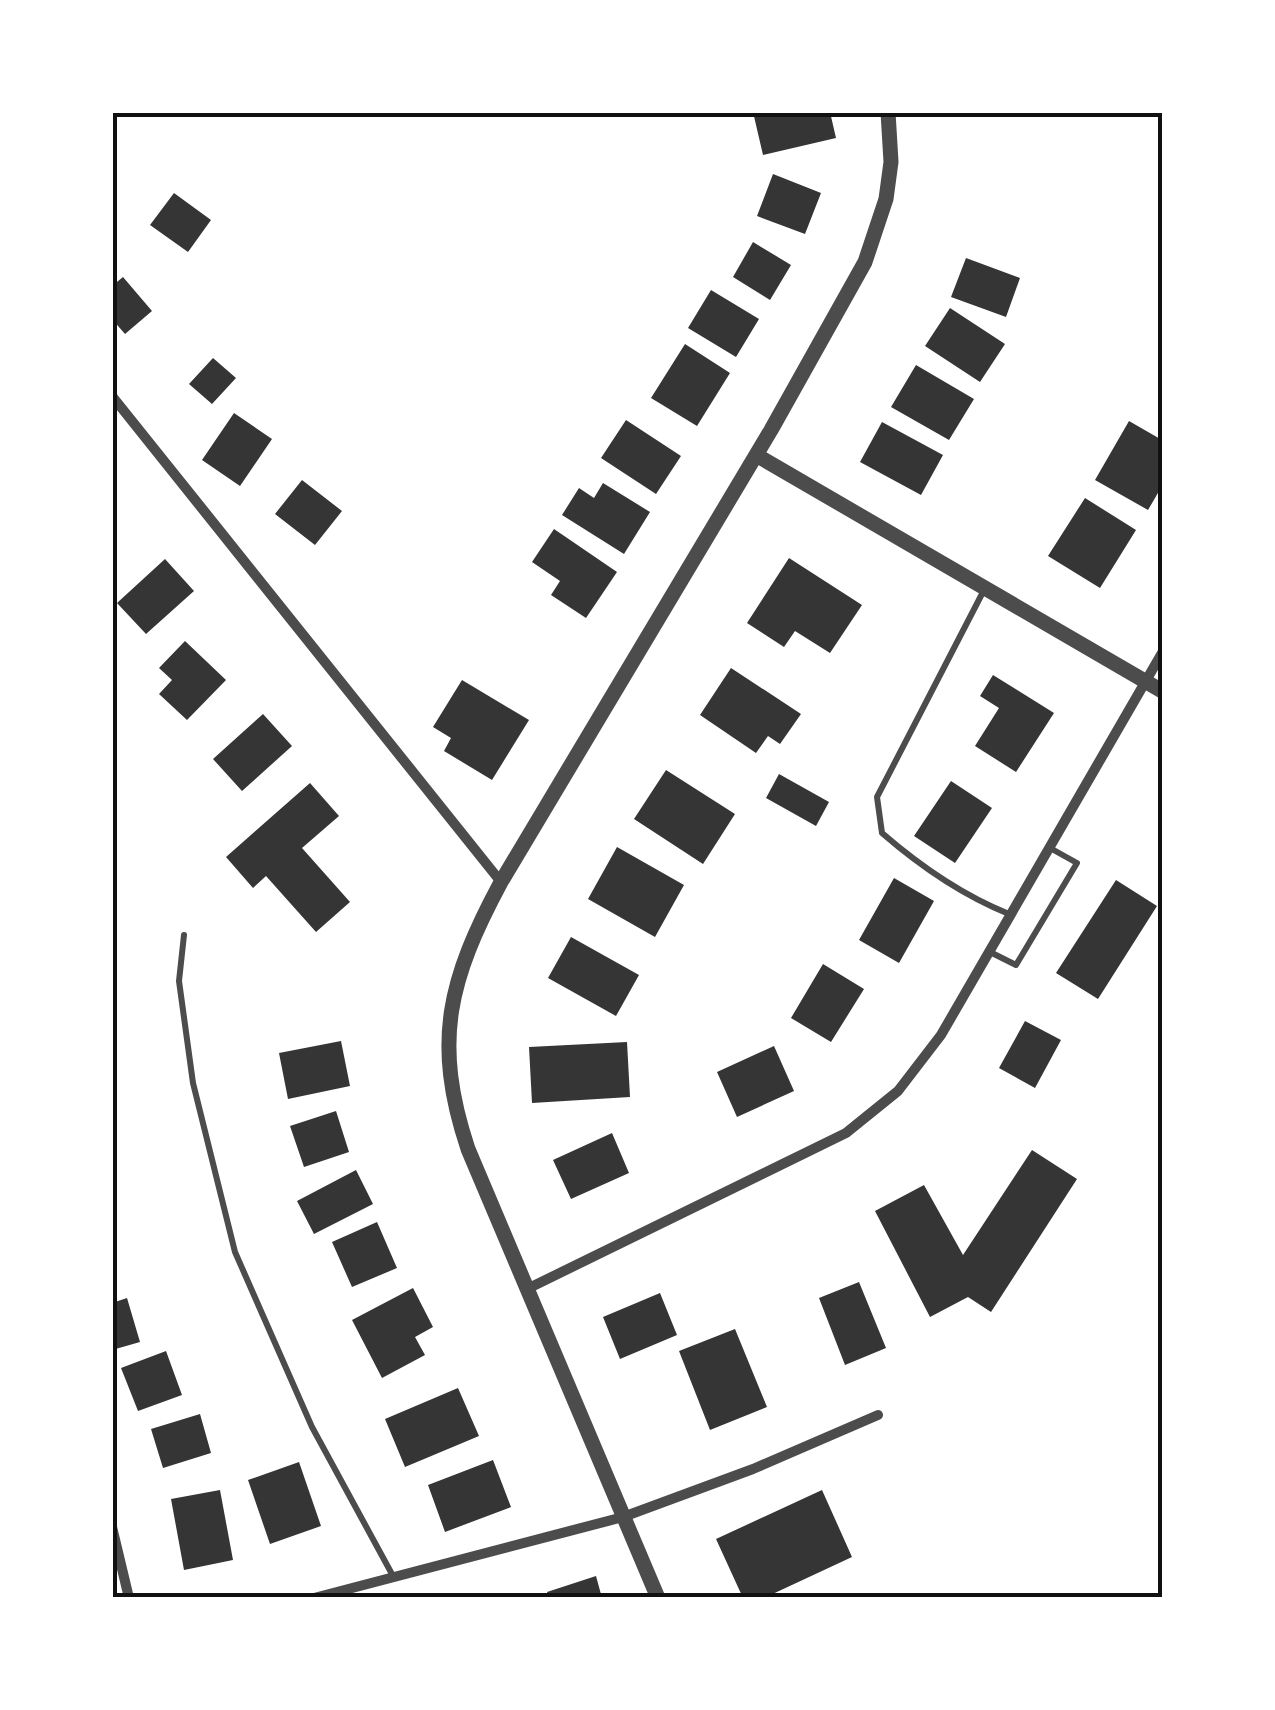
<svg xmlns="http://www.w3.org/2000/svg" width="1275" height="1710" font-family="'PT Sans Narrow',sans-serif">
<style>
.building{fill:#353535}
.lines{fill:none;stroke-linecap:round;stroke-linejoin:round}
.service{stroke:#4c4c4c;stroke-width:6}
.minor{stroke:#4c4c4c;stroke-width:10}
.tertiary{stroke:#4c4c4c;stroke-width:15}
.neatline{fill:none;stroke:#111;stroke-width:4}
</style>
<rect width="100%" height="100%" fill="#fff"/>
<path class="building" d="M753,112h77l6,26 -73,17z
M773,174l48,19 -16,41 -48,-18z
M174,193l37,27 -23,32 -38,-27z
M753,242l38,23 -21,35 -37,-23z
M966,258l54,20 -14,39 -55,-20z
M123,277l29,34 -27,23 -13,-15v-33z
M711,290l48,29 -23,38 -48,-29z
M950,308l55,36 -25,38 -55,-36z
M685,344l45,29 -33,53 -46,-28z
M213,358l23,20 -24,26 -23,-20z
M916,365l58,34 -25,41 -58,-33z
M234,413l38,26 -32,47 -38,-26z
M626,420l55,36 -25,38 -55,-36z
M1129,421l33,19v46l-14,24 -53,-30z
M882,422l61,33 -22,40 -61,-33z
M302,480l40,31 -27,34 -40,-31z
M603,483l47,29 -26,42 -62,-39 17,-27 15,10z
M1085,498l51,32 -36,58 -52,-32z
M554,529l63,43 -31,46 -35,-23 9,-14 -28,-19z
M789,558l73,47 -32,48 -35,-22 -11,16 -37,-24z
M165,559l29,32 -48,43 -29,-31z
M185,641l41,39 -39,40 -28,-26 13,-14 -13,-12z
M731,668l70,46 -21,30 -12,-8 -12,17 -56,-38z
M993,675l61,38 -38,59 -41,-26 24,-38 -19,-12z
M462,680l67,40 -37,60 -48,-29 7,-13 -18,-11z
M263,714l29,32 -50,45 -29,-32z
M666,770l69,44 -32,50 -69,-45z
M779,774l50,28 -13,24 -50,-28z
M951,781l41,27 -37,55 -41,-27z
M310,783l29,33 -37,32 48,54 -34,30 -50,-56 -13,12 -27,-31z
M617,847l67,38 -29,52 -67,-38z
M894,878l40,23 -35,62 -40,-23z
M1116,880l41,26 -59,93 -42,-26z
M571,937l68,38 -23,41 -68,-38z
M823,964l41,25 -33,53 -40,-24z
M1025,1021l36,19 -26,48 -36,-20z
M341,1041l9,45 -62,13 -9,-46z
M627,1042l3,55 -98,6 -3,-56z
M774,1046l20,45 -57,26 -20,-45z
M336,1111l13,41 -45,15 -14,-41z
M612,1133l17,40 -58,26 -18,-39z
M1032,1150l45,29 -86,133 -23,-15 -38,20 -55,-106 49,-26 39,70z
M356,1170l17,34 -59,30 -17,-33z
M377,1222l20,46 -45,19 -20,-45z
M859,1282l27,66 -41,17 -26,-67z
M413,1288l20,39 -18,10 10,18 -43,23 -30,-58z
M660,1293l17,42 -57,24 -17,-42z
M127,1298l13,44 -28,8v-47z
M735,1329l32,78 -57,23 -31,-79z
M166,1351l16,44 -44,16 -17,-43z
M458,1388l21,48 -74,31 -20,-48z
M200,1414l11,39 -48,15 -12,-39z
M493,1460l18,47 -66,25 -17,-47z
M299,1462l22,64 -51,18 -22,-64z
M220,1490l13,70 -49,10 -13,-71z
M822,1490l30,67 -88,41h-21l-27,-59z
M596,1576l6,22h-53l-2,-6z"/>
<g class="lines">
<path class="service" d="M984,590l-107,207 5,36c38,33 80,62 127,81
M184,935l-5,46 14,102 42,169 77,175 81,149
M988,951l28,14 61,-102 -27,-15"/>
<path class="minor" d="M112,396l389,486
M527,1289l319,-156 52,-42 43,-56 221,-382
M112,1527l17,71
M314,1598l309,-81 130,-48 125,-54"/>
<path class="tertiary" d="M756,455l406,236
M658,1598l-190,-449c-36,-108 -19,-170 33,-267l270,-452 94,-168 21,-63 5,-37 -3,-50"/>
</g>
<rect width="1275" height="1710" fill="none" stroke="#ffffff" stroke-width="230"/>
<rect x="115" y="115" width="1045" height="1480" class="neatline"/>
</svg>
